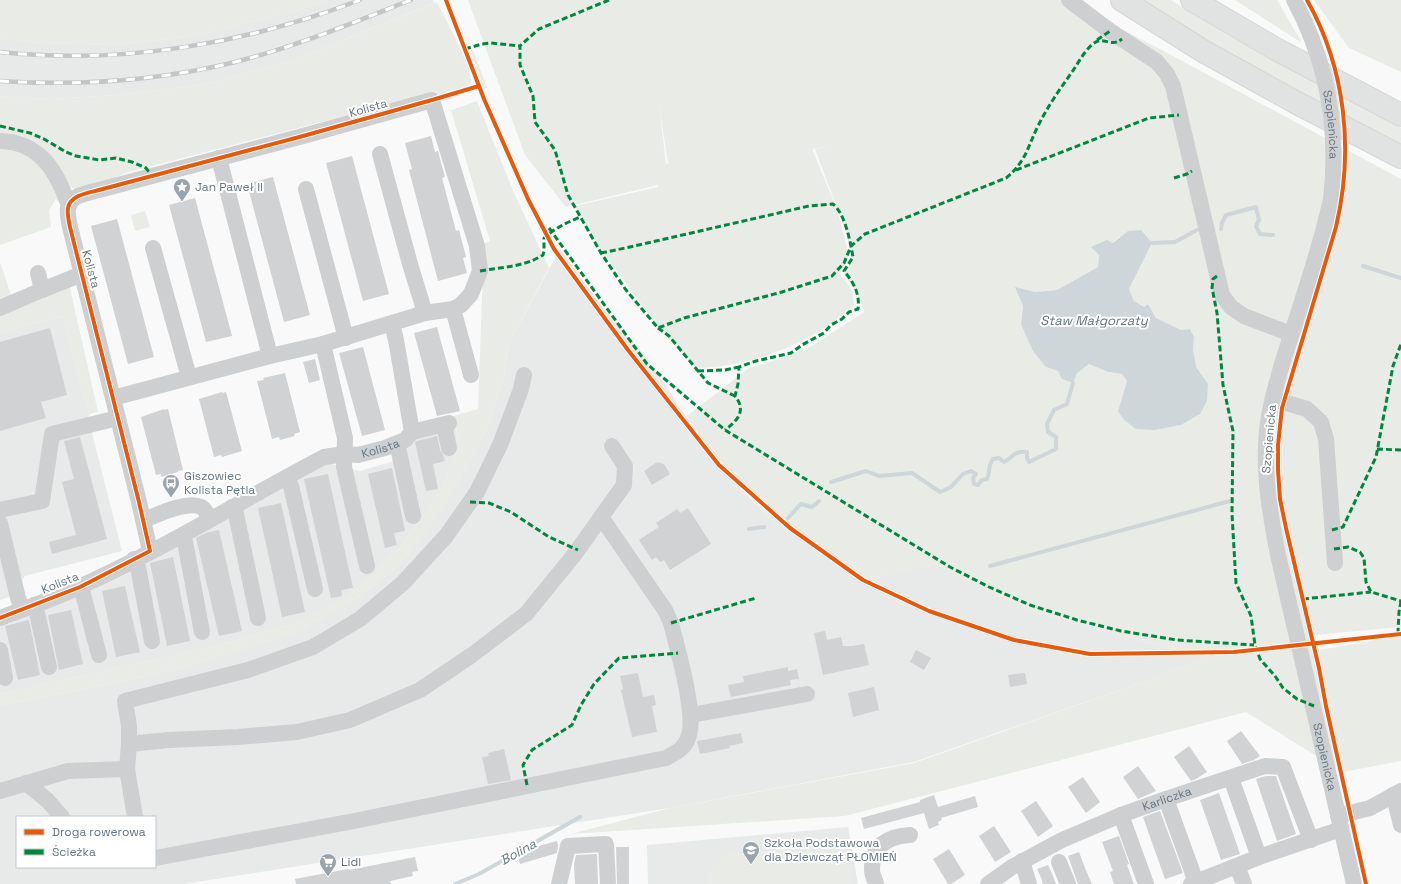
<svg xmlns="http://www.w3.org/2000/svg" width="1401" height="884" font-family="'Space Grotesk',sans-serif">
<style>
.built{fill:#e8e9e9;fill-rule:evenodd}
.green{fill:#e8ebe6;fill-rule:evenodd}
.water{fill:#ced6d9}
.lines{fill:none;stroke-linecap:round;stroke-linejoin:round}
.stream{stroke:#ced6d9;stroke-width:4}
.building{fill:#d0d2d3}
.highway-casing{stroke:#d5d6d6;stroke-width:24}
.minor{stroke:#cecfd0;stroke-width:16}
.highway{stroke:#e1e2e2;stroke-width:22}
.rail-casing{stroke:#c3c5c6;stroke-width:4.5}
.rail{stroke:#fff;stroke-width:3;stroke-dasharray:9;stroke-linecap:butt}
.minor-bridge{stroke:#cecfd0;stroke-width:16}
.quiet{stroke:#00873e;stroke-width:3;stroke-dasharray:6 3;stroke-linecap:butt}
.cycleway-casing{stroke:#fff;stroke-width:6}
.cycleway{stroke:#e8590c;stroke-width:4}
.labels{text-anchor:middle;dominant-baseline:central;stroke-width:4;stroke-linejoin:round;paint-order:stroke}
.street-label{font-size:12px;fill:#657683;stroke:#fff}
.poi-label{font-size:12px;fill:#657683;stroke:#fff;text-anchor:start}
.water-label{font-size:13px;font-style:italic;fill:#60757c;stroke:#fff}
</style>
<rect width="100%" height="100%" fill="#f9f9f9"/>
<path class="built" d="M328,0h105l1,3 -140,57 -88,24 -89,11 -67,4 -50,-3v-57l42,4 73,2 79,-9 99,-24z
M560,249l40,55 48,55 74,112 50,49 91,61 72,-17 104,50 167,44 -55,21 -237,83 -244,46 -486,76h-184v-179l72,-13 111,-24 109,-35 58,-30 48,-37 45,-59 44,-78 17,-52 4,-32zM17,817h138v50h-138z
M62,316l27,98 3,19 30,118 -97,25 -16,21 -9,3v-267z
M455,424l4,21 -17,44 -43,60 -43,41 -17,12 -44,21 -79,23 -216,48v-70l323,-162 37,9 31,-9 22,-26z
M848,827l10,57h-210l-1,-39z"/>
<path class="green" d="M0,0h328l-35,12 -99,24 -79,9 -73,-2 -42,-4z
M468,0h597l95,49 241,130v448l-86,8 4,15 82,-14v125l-59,11 -96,-60 -401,104 -274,18 99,-26 244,-45 237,-84 55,-21 -167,-44 -104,-50 -71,17 -92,-61 -50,-50 -35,-54 62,-48 21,-6 40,-15 54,-35 -7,-19 -13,-19 8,-17 -6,-25 -31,-83 15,-3 -18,3 25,60 12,46 -9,19 12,16 2,15c-11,9 -22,19 -35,26 -36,22 -80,36 -123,37l-38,-41 -56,-76 -27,-45 83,-19v-2l-92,22 -41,-52zM659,105l9,58 -1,1h-1zM1119,237l33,6 -23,46 5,12 10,6 4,-3 8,14 25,12 9,-1 4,8 -4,27 10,50 -19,11 -26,5 -37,-19 9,-30 -5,-7 -14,-2 -19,-8 -12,8 -4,10 -15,-11 -12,-4 -25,-43 2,-18 -7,-18 19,4 22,-2 41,-23 1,-12 -7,-8 21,-4zM1326,537l13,31 -9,1z
M1137,0h34l40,25 54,31 136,72v22l-109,-56z
M1235,0h42l25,43z
M1314,0h87v72l-52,-24z
M437,2c7,15 37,68 34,81l-8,5 -26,7 -1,-3 -311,81 -32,15 -17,2 -5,-3 -10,-18 -7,-9 -54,-26v-38l50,3 67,-4 89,-11 88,-24z
M473,50l14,38 -3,1 -13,-37z
M477,101l37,92 35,75 -41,77 -4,32 -17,52 -44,78 -45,59 -48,37 -58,30 -109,35 -111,24 -72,13v-11l216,-48 79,-23 43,-21 18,-12 43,-41 43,-60 17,-44 -5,-29 24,-7 5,-139 -2,-25 9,-4 -39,-131 -10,4z
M0,149l15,2 10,4 11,7 15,19 8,22 -3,-4 -7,11 2,17 -51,18z
M145,211l5,16 -15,4 -4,-16z
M0,262l11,33 -11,4z
M69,284l29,128 -9,2 -27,-98 -62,17v-19z
M823,845c4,1 9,3 12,5 9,8 17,22 15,34h-144l7,-18 11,-12z"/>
<path class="water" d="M1141,230l11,13 -23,46 5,12 10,6 4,-3 8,14 25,12 9,-1 4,8 -1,13 3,17 12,17 -1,17 -7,13 -19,11 -26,5 -19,-1 -12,-9 -6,-9 9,-30 -5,-7 -14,-2 -19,-8 -12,9 -4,10 -11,-4 -4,-8 -12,-4 -13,-16 -12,-27 2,-18 -8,-19 20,5 22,-2 41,-23 1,-12 -8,-8 16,-7 6,3 15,-12z"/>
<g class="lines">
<path class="stream" d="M1221,229l1,-6 4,-8 30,-8 3,13 -3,6 4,8 13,1
M1152,243l23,-1 22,-12
M1363,266l38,12
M831,482l35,-11 13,5 33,-3 28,19 11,-5 12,-13 8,-3 5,3 -3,4 1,6 4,1 4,-5 5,-1c3,-7 1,-14 6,-20l6,-1 5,4c10,-5 10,-12 23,-10v6l2,4 27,-13v-12l-8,-5 -1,-8 7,-14 13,-6 6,-21
M788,518l13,-14 11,3 7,-6
M749,529l15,-2
M990,566l240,-65
M455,884l24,-10 101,-57"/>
</g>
<path class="building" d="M431,136l4,16 3,-1 1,4 6,22 -3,1 14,53 3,-1 7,27 -3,1 4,15 -29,8 -29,-111 3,-1 -7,-26z
M352,156l37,138 -26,7 -37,-138z
M273,177l37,138 -26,7 -37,-138z
M195,198l37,138 -26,6 -37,-137z
M117,219l37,138 -26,7 -37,-138z
M437,327l23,84 -23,5 -23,-83z
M50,328l17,67 -26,7 5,16 -46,13v-89z
M363,347l22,83 -23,6 -23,-83z
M315,359l5,21 -11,3 -6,-21z
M285,373l15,59 -6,2 1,2 -15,4 -1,-3 -7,2 -15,-58 7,-1 -1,-2z
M222,392v1l4,-1 16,59 -20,6 -1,-2 -7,2 -15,-58z
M164,409v1l4,-1 15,61 -5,1v1l-17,5v-3l-5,1 -15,-58z
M437,436l3,14 3,5 2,6 -12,3 5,25 -12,2 -11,-49 2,-1z
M80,437l27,102 -55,15 -3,-12 27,-7 -14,-53 12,-3 -10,-38z
M657,462l7,2 6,10 -18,11 -8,-14z
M392,468l13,63 -11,2 3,12 -12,3 -17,-74z
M328,474l25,114 -12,2 1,6 -11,2 -27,-119z
M281,503l24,109 -23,5 -24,-109z
M688,508l23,36 -41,26 -6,-10 -4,2 -4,-5 -4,3 -13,-20 20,-13 -3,-4 21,-14 3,4z
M219,530l23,101 -23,5 -23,-98 10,-5z
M173,557l17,84 -23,5 -17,-83z
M125,586l15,66 -24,5 -14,-66z
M71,610l12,54 -24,6 -11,-55z
M29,620l11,55 -22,5 -13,-54z
M825,631l2,9 14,-3 2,9h9l12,-2 5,21 -46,10 -9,-42z
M916,650l15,8 -7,12 -14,-8z
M788,667v4l9,-2 2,10 -9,1 1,5 -60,12 -3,-12 16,-3 -1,-6z
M638,673l5,24 11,-2 2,10 -4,1 5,26 -25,5 -11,-47 2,-1 -3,-13z
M1025,673l2,11 -17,3 -2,-12z
M874,687l5,23 -26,7 -5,-24z
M1241,731l19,25 -6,4 -12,4 -15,-23z
M741,733l2,10 -14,3 1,2 -30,6 -3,-13z
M1189,746l18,26 -11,7 -5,2 -17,-24z
M504,749l7,31 -23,4 -6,-27 7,-1 -1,-3z
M1138,766l18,25 -18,8 -15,-22z
M1266,776h10l20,58 -19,7 -21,-62z
M1083,777l17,25 -14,11 -18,-26z
M1219,793l21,61 -19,6 -21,-60z
M934,795l4,12 37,-11 3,11 -37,11 1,2 -4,2 1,3 -10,4 -5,-16 -60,16 -3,-11 59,-16v-2z
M1036,801l17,25 -15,11 -17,-26z
M1160,811l23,62 -18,6 -22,-62z
M994,826l17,26 -16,10 -16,-26z
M1119,836l10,28 -2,1 7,19h-20l-4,-12 3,-1 -11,-29z
M557,841l1,4 -1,8 -37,11 -3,-12z
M616,847h13v37h-12z
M949,849l16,26 -14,9h-3l-15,-25z
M1079,852l6,16 7,16h-14l-10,-28z
M597,854l1,30h-23l-1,-20 2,-9z
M415,857l3,14 -6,1 1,4 -23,5 1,3h-95l-1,-5 53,-10 1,1z
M1048,865l5,11 3,8h-13l-1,-4 -5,-11z"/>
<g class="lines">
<defs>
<path id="highway" d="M1122,0l81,51 92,51 106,55
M1192,0l82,48 127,67"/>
</defs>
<use href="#highway" class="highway-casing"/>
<g class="minor">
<path d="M1069,0l41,31 47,31 10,12 6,12 49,209 9,12 13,9 47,18"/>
<path d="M0,141c38,1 56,28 67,60l3,3"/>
<path d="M380,154l30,110 15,49"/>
<path d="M219,158l51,198"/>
<path d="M306,189l40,149"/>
<path id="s1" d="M1331,199c-10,47 -26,92 -40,137 -9,27 -17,53 -22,80 -8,48 0,92 9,139l76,329"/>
<path d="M153,248l36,129"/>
<path d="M38,273l4,17"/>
<path d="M0,308l42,-18 40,-16"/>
<path d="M453,309l18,66"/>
<path d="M323,344l22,94 -1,29 23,99"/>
<path d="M113,398l157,-42 53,-12 102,-31 28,-4 8,-4 10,-11 9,-23 -3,-25 -45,-146 -129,36 -204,54c-11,3 -29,5 -31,18 -1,6 1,14 2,19l69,275 11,49"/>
<path d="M1273,399l34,10 14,13 5,17 9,124"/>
<path d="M444,425l5,23"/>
<path d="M412,432l37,-9"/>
<path d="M396,445l3,7 14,64"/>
<path d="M287,477l4,9 24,103"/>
<path d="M232,507l4,7 22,104"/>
<path d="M0,510l42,-9 10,-67 66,-16"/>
<path d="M144,520c13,-5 43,-20 57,-13 4,2 7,8 9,12"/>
<path d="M0,523l18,75 4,11"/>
<path d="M182,536l3,6 17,90"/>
<path d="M134,559l4,8 14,74"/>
<path d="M80,587l3,7 16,61"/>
<path d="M34,605l3,8 12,54"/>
<path id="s2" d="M0,618c26,-10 54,-19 79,-31 85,-38 163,-87 245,-130l21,-3 13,1 27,-7 20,-8 7,-8 -16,-92 -4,-16"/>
<path d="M0,650l5,28"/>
<path d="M691,715l116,-21"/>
<path d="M129,744v-18l-4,-25 123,-31 65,-23 47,-28 43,-36 43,-47 31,-44 23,-47 21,-56 3,-14"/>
<path d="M1231,778l28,79"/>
<path d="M26,783l21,17 15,17"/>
<path d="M0,791l68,-20 59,-2"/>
<path d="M1393,795l4,14 4,16"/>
<path d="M1166,799l30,83"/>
<path d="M1121,815l25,69"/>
<path d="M1338,816l32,-8 31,-17"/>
<path d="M135,817l-8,-48 2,-25 39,-4 70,-3 59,-5 53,-12 70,-30 52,-35 54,-41 48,-59 50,-70 1,-19 -13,-20"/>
<path d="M155,858l194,-36 317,-64c11,-6 20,-10 23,-23 7,-23 -12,-87 -18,-112l-6,-13 -64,-93"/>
<path d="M1022,861l7,23"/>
<path d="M1059,862l9,22"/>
<path d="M1237,866l7,18"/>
<path d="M559,884l9,-38 38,-2 2,40"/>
<path d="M876,884c-1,-5 -5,-11 -4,-15 0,-24 17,-33 38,-34"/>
<path id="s3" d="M988,884l24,-17 50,-27 59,-25 45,-16 99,-33 18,1 28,73"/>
<path d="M1191,884l68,-27 82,-28"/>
</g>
<use href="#highway" class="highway"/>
<defs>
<path id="rail" d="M0,52c122,13 246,-8 360,-52
M0,81c78,5 156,0 231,-18 62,-15 121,-40 180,-63"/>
</defs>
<use href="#rail" class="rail-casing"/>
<use href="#rail" class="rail"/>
<path class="minor-bridge" id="s4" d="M1294,0c34,63 45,129 37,199"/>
<path class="quiet" d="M609,0l-70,29 -19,17v19l13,31 2,26 20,28 13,45 33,58 25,37 32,38 26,-10 98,-26 50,-16 12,-13 7,-17 14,-12 141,-56c21,-17 22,-33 33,-54 9,-18 21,-35 33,-52 5,-7 9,-15 15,-22 16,-20 21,0 35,-11
M1097,40l13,-9
M465,49l17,-5 9,-1 29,3
M0,126l30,7 14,6 22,13 10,4 23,4 17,-2 16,4 14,6 6,8
M1016,170l133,-52 30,-3
M1174,178l13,-4 5,-3
M549,228l98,136 78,66 225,137 39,20 41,18 47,15 44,11 56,9 77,5
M601,253l29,-6 179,-41 24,-2c12,10 17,36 20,53l-9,14c10,12 16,23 14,38l-9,3 -7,7 -11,6 -7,8 -22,12 -11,8 -35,8 -17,6 -1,17 -3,12c12,15 2,25 -10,34
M480,271c22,-4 44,-4 63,-16l1,-4v-13c11,-10 22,-15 36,-21
M1217,276l-4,3 -1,9 5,25 6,72 10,46 -1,83 4,69 15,33 4,29 5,14 15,17 8,12 14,11 17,7
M658,328l11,8 39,47 27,13
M698,371l27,-1 14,-3
M1377,449l24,1
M470,502l19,1 22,9 38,25 29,13
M1332,530l11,-3 33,-70 17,-91 8,-22
M1334,549l14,-2 12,5 4,6 2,24 5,10 30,9
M1303,599l68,-7
M1401,601l-2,11 -1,20 3,2
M671,623l85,-25
M527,785l-4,-20 9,-15 40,-25 9,-20 13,-21 25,-26 59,-5"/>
<defs>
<path id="cycleway" d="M446,0l38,99 44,100 26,50 74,101 91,115 71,63 73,52 66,31 85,29 76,14 144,-2 167,-18
M1307,0c39,69 47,151 29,227l-54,181 -4,37v25l2,29 6,29 33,140 7,38 40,178
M0,618l80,-31 70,-36 -11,-49 -69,-275c-1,-5 -3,-13 -2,-19 2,-13 20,-15 31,-18l204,-54 129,-36 47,-14"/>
</defs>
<use href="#cycleway" class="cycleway-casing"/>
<use href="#cycleway" class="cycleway"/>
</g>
<defs>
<symbol id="sight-pin" viewBox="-11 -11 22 30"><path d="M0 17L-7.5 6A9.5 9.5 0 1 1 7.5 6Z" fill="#99a4ac" stroke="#fff"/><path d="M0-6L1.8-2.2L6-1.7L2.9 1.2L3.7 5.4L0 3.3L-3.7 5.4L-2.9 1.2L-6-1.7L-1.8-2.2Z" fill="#fff"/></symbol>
<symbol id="bus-pin" viewBox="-11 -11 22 30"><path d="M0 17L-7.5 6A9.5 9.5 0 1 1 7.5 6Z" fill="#99a4ac" stroke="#fff"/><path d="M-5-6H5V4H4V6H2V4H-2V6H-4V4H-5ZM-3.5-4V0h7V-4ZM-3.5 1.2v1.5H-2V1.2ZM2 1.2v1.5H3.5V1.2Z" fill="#fff"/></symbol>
<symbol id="school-pin" viewBox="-11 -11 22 30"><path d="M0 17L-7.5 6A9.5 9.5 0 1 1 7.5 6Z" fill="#99a4ac" stroke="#fff"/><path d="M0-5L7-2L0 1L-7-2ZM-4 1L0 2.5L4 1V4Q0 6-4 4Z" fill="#fff"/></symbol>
<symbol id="supermarket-pin" viewBox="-11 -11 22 30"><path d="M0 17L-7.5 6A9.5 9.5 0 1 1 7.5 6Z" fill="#99a4ac" stroke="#fff"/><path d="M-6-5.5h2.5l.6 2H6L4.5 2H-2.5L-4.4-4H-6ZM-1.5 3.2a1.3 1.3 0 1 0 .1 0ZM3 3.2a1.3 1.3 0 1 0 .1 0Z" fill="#fff"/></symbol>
</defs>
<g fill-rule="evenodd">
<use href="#sight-pin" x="172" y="177" width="20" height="27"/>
<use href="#bus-pin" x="161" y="473" width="20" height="27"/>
<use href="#school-pin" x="741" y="840" width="20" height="27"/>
<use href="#supermarket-pin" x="318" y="852" width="20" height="27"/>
</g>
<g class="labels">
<g class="street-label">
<text transform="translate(368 108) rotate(-16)">Kolista</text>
<text stroke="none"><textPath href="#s4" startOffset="131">Szopienicka</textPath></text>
<text transform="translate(91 269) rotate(75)">Kolista</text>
<text transform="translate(1269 439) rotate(-85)">Szopienicka</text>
<text stroke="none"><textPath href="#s2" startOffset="420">Kolista</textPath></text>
<text transform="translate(60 583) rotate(-22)">Kolista</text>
<text stroke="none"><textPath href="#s1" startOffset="573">Szopienicka</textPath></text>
<text stroke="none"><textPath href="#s3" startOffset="199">Karliczka</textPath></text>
</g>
<g class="poi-label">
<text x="195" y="187">Jan Paweł II</text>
<text x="184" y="476">Giszowiec<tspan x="184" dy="14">Kolista Pętla</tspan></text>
<text x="764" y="843">Szkoła Podstawowa<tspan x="764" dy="14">dla Dziewcząt PŁOMIEŃ</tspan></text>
<text x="341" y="862">Lidl</text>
</g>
<g class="water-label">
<text x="1094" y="320">Staw Małgorzaty</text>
<text transform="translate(518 852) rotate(-29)">Bolina</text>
</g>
</g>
<rect x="16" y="816" width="140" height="52" fill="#ffffff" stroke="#c1c8cd"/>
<rect x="24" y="829" width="20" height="6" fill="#e8590c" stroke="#c1c8cd"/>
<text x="52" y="836" font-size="12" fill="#657683">Droga rowerowa</text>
<rect x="24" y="849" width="20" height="6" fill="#00873e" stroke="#c1c8cd"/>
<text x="52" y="856" font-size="12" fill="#657683">Ścieżka</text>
</svg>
